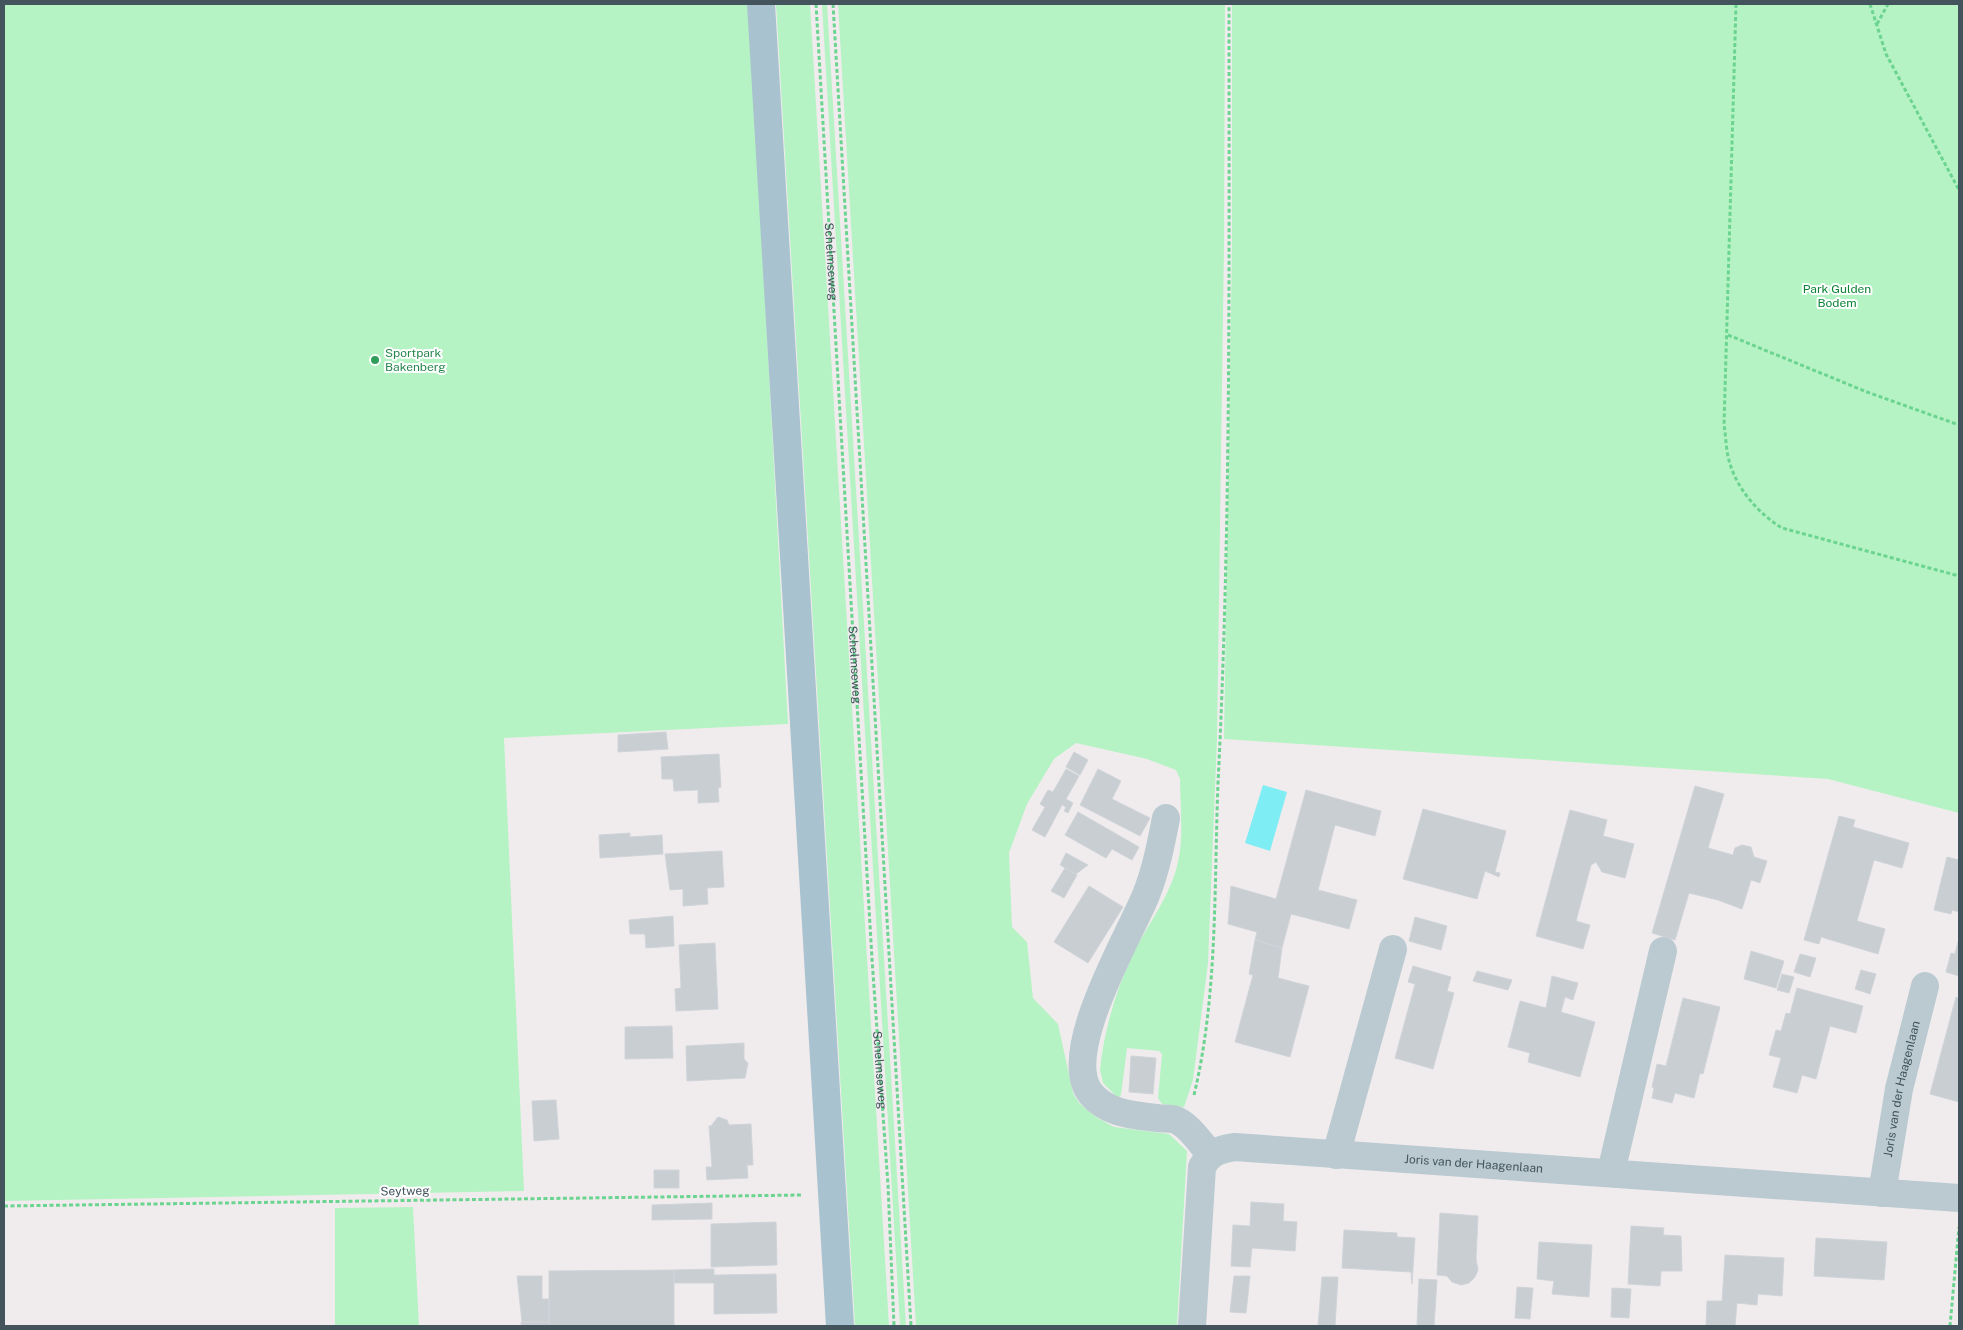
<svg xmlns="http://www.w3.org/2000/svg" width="1963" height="1330" font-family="'Public Sans',sans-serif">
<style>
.green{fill:#b6f3c4}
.water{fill:#7eedf4}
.building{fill:#c8ced2;stroke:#d0d4d9}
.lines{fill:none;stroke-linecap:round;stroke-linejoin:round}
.path{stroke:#6bd490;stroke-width:3;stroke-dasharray:4 2.5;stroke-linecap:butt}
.minor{stroke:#bbcad1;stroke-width:28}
.major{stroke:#a9c2cf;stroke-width:28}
.leisure-dot{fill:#2e9e5b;stroke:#fff;stroke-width:2}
.labels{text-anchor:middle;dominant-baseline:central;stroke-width:4;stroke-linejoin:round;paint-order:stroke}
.street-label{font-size:12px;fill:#43545c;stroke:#fff}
.park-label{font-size:12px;fill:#0e8337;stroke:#fff}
.leisure-label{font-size:12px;fill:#27864d;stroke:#fff;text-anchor:start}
</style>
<rect width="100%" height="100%" fill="#f0eced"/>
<path class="green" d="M4,4h745l39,720 -284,14 20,453 -520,10z
M776,4h34l79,1322h-34z
M822,4h5l79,1322h-6z
M838,4h387l-1,241 -7,494 -9,224 -15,117 -9,27 -22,-3 -4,-6 4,-44 -3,-3 -32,-3 -6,47 -3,3 -15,-15 -3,-13c4,-40 16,-80 33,-116 15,-30 38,-59 45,-92 6,-27 2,-56 2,-83l-4,-9 -29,-11 -71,-16 -22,16 -27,45 -18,49 3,74 15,15 6,56 25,26 15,69 6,10 17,14 18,10 55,7 18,17 -10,175h-261z
M1232,4h727v809l-131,-34 -604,-40 8,-493z
M413,1207l6,119h-84v-118z"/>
<path class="water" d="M1263,785l24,7 -17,59 -25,-8z"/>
<path class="building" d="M666,732l2,17 -50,3v-17z
M1074,752l14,8 -8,15 -14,-8z
M719,754l2,33 -3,1 1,14 -21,1v-13l-24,1 -1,-12h-11l-1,-22z
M1066,769l13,7 -13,23 7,4 -5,10 -4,-2 2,-4 -4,-2 -17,32 -13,-7 13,-23 -5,-3 8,-14 5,2z
M1098,769l23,12 -9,18 38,19 -10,18 -60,-31z
M1695,786l29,8 -16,54 25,7 2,-7 7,-3 9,2 3,10 13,4 -7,22 -9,-3 -9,29 -24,-9 -29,-7 -14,47 -23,-7z
M1306,790l75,21 -6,25 -40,-11 -17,65 39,10 -8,29 -58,-15 -9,34 -27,-8 2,-8 -29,-8 3,-38 45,13z
M1423,809l83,22 -11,41 5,1 -1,4 -14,-6 -8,28 -74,-20z
M1570,810l37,10 -4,16 31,8 -9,34 -23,-6 -6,-10 -5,3 -15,56 14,4 -7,24 -47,-13z
M1078,812l61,35 -7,13 -20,-11 -6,9 -41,-23z
M1839,816l16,4 -2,7 56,16 -7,25 -28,-8 -17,61 28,8 -7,25 -57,-17 -2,7 -15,-4z
M630,833v4l32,-2 1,19 -63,4 -1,-23z
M722,851l2,36 -17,1 1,16 -25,2v-17l-13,1 -5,-36z
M1066,853l22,12 -12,9 -16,-9z
M1947,857l12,3v52l-7,-2 -1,4 -17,-4z
M1065,868l12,7 -13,23 -13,-7z
M1089,886l34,21 -35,56 -34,-21z
M673,916l1,30 -28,2 -1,-14h-15l-1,-14z
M1415,917l32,9 -6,24 -32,-9z
M1959,938v38l-13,-4 5,-19 4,1z
M1255,940l27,8 -4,30 31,8 -19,71 -55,-15 18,-67 -4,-1z
M715,943l3,66 -42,2 -1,-22 6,-1 -2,-43z
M1751,951l33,10 -8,27 -32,-9z
M1800,954l16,4 -6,19 -16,-5z
M1413,966l38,11 -4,14 7,2 -21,76 -38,-11 20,-74 -7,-2z
M1861,970l15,4 -6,20 -15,-5z
M1477,971l35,9 -4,10 -35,-9z
M1782,974l12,3 -5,16 -12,-3z
M1552,976l26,7 -5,17 -8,-3 -4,15 34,10 -15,55 -52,-15 2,-9 -22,-6 12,-46 26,7z
M1797,988l66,18 -7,27 -26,-7 -14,53 -14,-4 -5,18 -24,-6 8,-29 -12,-3 7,-25 5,1 5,-18 4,1z
M1956,997l3,1v104l-29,-8z
M1683,998l37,9 -17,67 -3,-1 -6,25 -19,-5 -3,10 -20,-5 2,-10 -2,-1 5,-23 9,2z
M672,1026l1,32 -48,1v-32z
M744,1043v16l4,4 -3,15 -58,3 -1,-35z
M1131,1056l25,2 -3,36 -24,-2z
M556,1100l3,39 -25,2 -2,-40z
M718,1117l9,3 2,5 22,-1 2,41h-6l1,13 -41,2 -1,-13h6l-3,-41h2z
M654,1170h25v18h-25z
M1251,1202l33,2 -1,17 14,1 -2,29 -43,-3 -2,19 -19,-1 2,-41 17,1z
M712,1203v16l-60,1v-15z
M1440,1213l38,3 -2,43 2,11 -3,7 -6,6 -8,2 -9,-3 -5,-6 -10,-1z
M776,1222l1,43 -66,2v-43z
M1631,1226l33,2 -1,7 18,1 1,35h-21l-1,15 -32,-2z
M1344,1230l53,3v4l18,1 -3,46 -1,-12 -69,-4z
M1816,1238l71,4 -3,38 -70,-4z
M1539,1242l53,3 -3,52 -37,-3 2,-13 -17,-2z
M1725,1255l59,3 -2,38 -24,-2 -1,11 -20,-2 -2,23h-29l1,-25h15z
M714,1269v6l62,-1 1,39 -63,1v-31h-40v-13z
M674,1270v56h-125v-55z
M517,1276h25v23h7v23h-27z
M1234,1276h16l-4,37 -16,-1z
M1322,1277h16l-3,49h-17z
M1419,1279l18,1 -3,46h-17z
M1517,1287l16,1 -3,31 -15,-1z
M1612,1288l19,1 -2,29 -18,-1z
M521,1322h28v4h-28z"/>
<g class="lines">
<g class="path">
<path id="s1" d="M816,4l56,955 16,226 6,141"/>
<path d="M833,4l78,1322"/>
<path d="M1736,4l-12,421c2,12 2,27 6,39 8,26 29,50 52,64l177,48"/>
<path d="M1870,4l16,50 73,136"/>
<path d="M1877,24l11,-20"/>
<path d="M1728,335l139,57 92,33"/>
<path d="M1194,1095c24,-100 20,-210 24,-312 13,-259 11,-520 11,-779"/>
<path d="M4,1206l799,-11"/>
<path d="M1950,1326l9,-99"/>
</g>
<g class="minor">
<path d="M1166,818c-5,26 -10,52 -20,77 -16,40 -88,159 -55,199 17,20 43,21 66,24 6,1 14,0 19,2 14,6 25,24 35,35"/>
<path d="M1336,1155l57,-206"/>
<path d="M1611,1172l52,-221"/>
<path id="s2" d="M1882,1193l17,-104 26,-103"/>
<path id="s3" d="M1192,1326l10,-159c7,-14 18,-18 33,-20l724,51"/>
</g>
<path class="major" d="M761,4l79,1322"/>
</g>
<circle class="leisure-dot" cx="375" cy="360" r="5"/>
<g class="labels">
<g class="street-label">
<text stroke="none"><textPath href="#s1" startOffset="258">Schelmseweg</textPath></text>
<text stroke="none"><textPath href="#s1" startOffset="662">Schelmseweg</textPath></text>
<text stroke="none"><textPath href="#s1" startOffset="1068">Schelmseweg</textPath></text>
<text stroke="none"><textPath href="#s2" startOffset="106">Joris van der Haagenlaan</textPath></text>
<text stroke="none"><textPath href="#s3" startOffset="439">Joris van der Haagenlaan</textPath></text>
<text transform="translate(405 1191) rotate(-1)">Seytweg</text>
</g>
<g class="park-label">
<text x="1837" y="289">Park Gulden<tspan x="1837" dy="14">Bodem</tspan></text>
</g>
<g class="leisure-label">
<text x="385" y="353">Sportpark<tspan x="385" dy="14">Bakenberg</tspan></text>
</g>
</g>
<rect width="1963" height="1330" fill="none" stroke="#43545c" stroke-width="10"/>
</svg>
